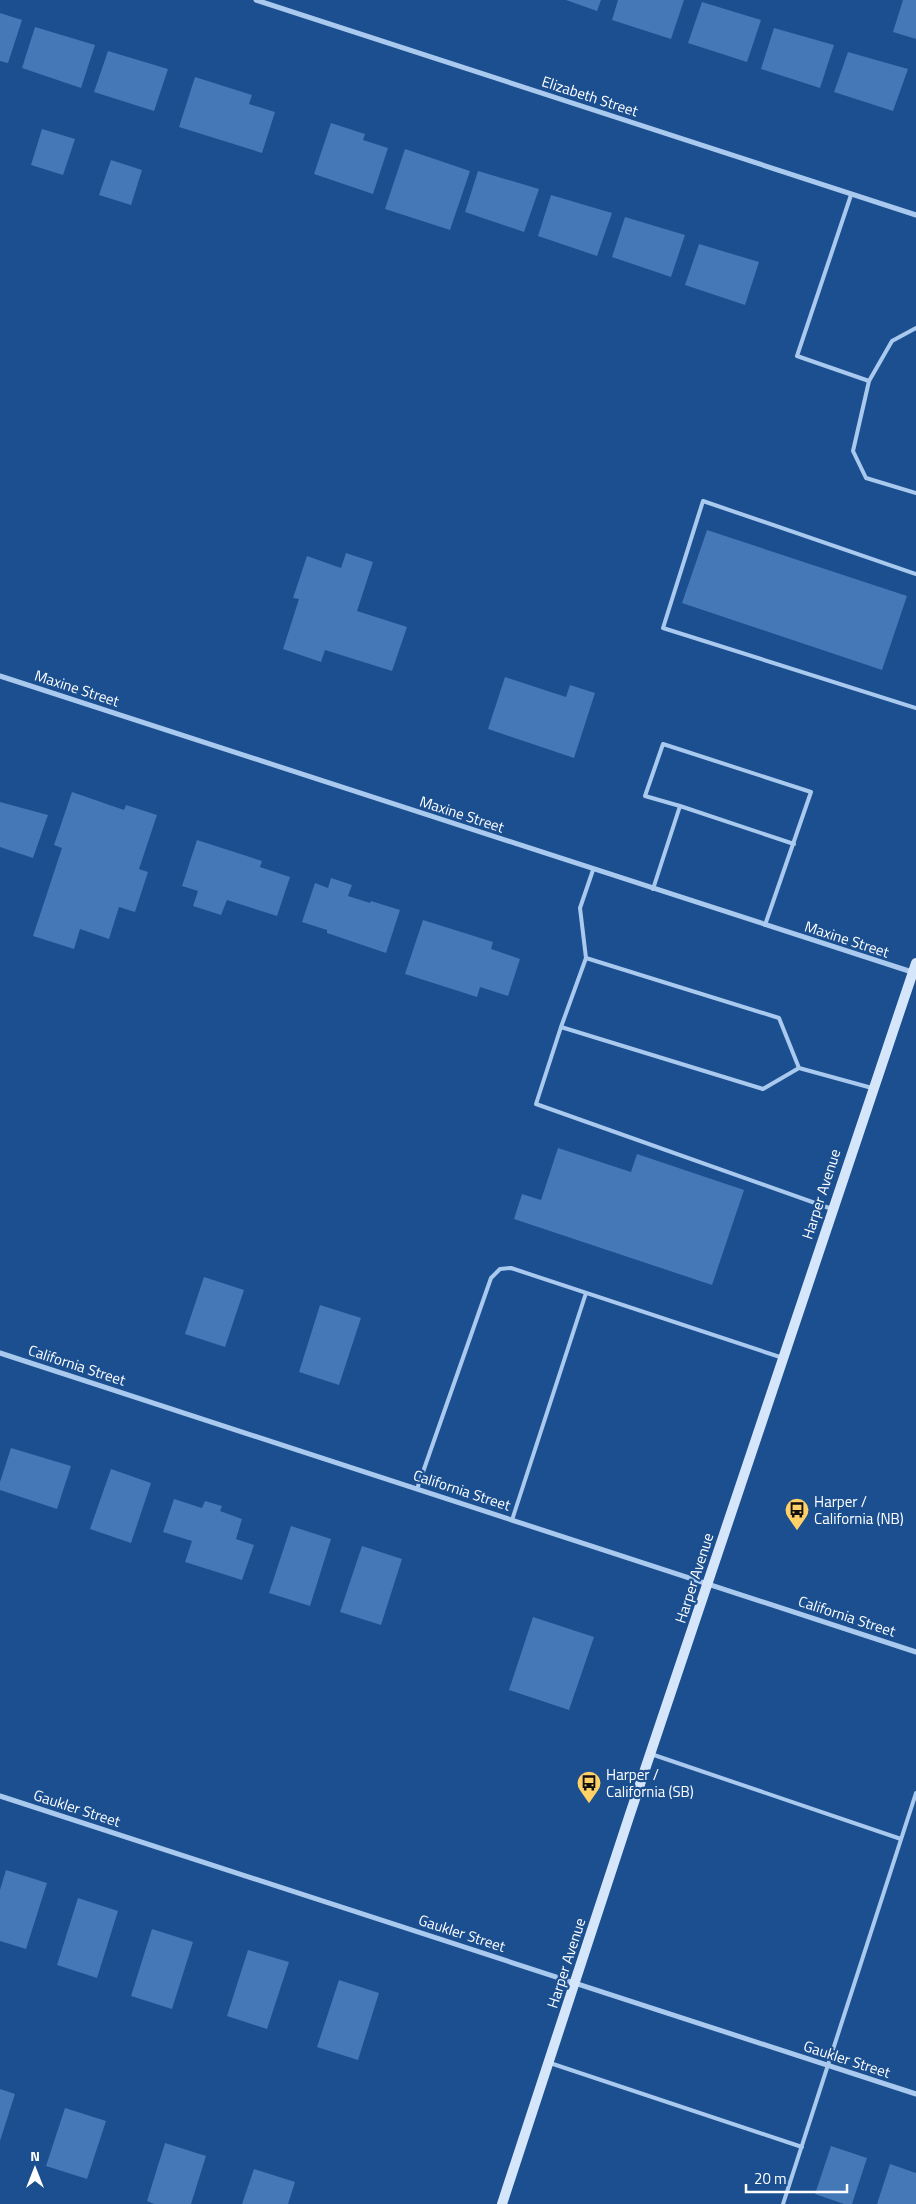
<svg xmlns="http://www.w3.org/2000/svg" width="916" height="2204" font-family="'Titillium Web',sans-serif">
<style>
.building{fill:#4478b7}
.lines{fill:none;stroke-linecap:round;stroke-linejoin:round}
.service{stroke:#a9c9ee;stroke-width:4}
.minor{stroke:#a9c9ee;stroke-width:5}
.secondary{stroke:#d6e6fa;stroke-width:10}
.labels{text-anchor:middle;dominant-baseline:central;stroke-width:4.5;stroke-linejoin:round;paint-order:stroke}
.street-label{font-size:15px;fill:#fff;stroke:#1b4f8f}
.poi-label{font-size:15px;fill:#fff;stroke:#1b4f8f;text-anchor:start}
</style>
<rect width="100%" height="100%" fill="#1b4f8f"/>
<path class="building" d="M566,0h35l-4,11z
M618,0h66l-13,39 -59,-19z
M903,0h13v39l-23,-7z
M702,2l59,18 -14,42 -59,-19z
M0,13l22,7 -14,43 -8,-2z
M35,27l60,18 -14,43 -59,-20z
M774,28l60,17 -14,43 -59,-19z
M108,51l60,18 -14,42 -60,-19z
M848,52l60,17 -15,42 -59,-19z
M195,77l57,18 -3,9 26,8 -13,41 -83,-26z
M331,123l34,11 -2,6 25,8 -15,46 -59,-20z
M42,129l33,10 -12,36 -32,-10z
M405,149l65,22 -20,59 -65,-21z
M111,160l31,10 -11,35 -32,-10z
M478,171l61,18 -15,43 -59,-20z
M551,195l61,18 -15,43 -59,-20z
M625,217l60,18 -14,42 -59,-20z
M699,244l60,18 -14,43 -60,-20z
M707,530l200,66 -25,74 -200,-67z
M346,553l27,9 -16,49 50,16 -15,44 -67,-21 -4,12 -38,-13 16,-50 -6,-1 14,-42 34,12z
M505,677l61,20 4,-12 25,8 -21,65 -86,-29z
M72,792l52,18 2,-5 31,10 -18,54 9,3 -13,40 -16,-5 -10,32 -29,-10 -6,20 -41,-13 29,-88 -8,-3z
M0,802l48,13 -15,43 -33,-11z
M197,840l65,21 -2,6 30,10 -13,39 -50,-16 -6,15 -28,-9 5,-15 -16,-5z
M331,878l21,7 -4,11 22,7 1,-2 29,9 -14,43 -59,-20v-3l-25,-8 13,-39 13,5z
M423,920l70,22 -2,7 29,10 -12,37 -28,-9 -3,10 -72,-23z
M558,1148l73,24 6,-18 107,36 -32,95 -198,-66 8,-25 19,6z
M204,1277l40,13 -19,57 -40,-13z
M320,1305l41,13 -22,67 -40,-13z
M11,1448l60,18 -14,43 -57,-19v-8z
M111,1469l40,14 -20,60 -41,-14z
M174,1499l28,9 3,-7 17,5 -2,5 22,8 -6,20 18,6 -12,35 -57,-18 7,-21 -29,-9z
M291,1526l40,13 -21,67 -41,-13z
M362,1546l40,13 -21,66 -41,-13z
M533,1617l61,20 -25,73 -60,-20z
M6,1870l41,13 -21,66 -26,-8v-51z
M78,1898l40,13 -21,67 -40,-13z
M152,1929l41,13 -21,67 -41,-13z
M248,1950l41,12 -22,67 -40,-13z
M339,1980l40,13 -21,67 -41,-13z
M0,2089l15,5 -15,47z
M65,2108l41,13 -19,58 -41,-13z
M165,2143l41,13 -15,48h-37l-7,-3z
M831,2146l36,12 -15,46h-8l-29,-10z
M890,2164l26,9v31h-39z
M254,2169l41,13 -7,22h-46z"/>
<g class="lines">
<path class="service" d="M851,195l-54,161 72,25
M916,328l-24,13 -23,40 -16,70 13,27 50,15
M916,574l-213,-73 -40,127 253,80
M680,806l114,38
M653,889l27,-83 -35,-10 18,-52 148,48 -46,133
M586,958l-6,-50 13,-38
M561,1027l-25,77 296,105
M799,1068l-20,-50 -193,-60 -25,69 202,62 36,-21 73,20
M417,1489l74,-211 9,-9 11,-1 272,90
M512,1520l74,-227
M651,1754l250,85
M550,2063l252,84
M783,2204l133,-411"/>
<path class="minor" d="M256,0l660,215
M0,676l912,296
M0,1353l916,299
M0,1796l916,298"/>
<path class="secondary" d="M502,2204l128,-390 286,-851"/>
</g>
<defs>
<symbol id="bus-pin" viewBox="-11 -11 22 30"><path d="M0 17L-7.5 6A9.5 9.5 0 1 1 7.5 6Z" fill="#ffd166" stroke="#1b4f8f"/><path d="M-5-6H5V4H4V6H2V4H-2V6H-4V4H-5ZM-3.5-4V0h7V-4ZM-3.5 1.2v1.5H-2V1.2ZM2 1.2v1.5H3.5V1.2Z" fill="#111"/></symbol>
</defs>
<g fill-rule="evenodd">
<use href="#bus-pin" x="783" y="1496" width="28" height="38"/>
<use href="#bus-pin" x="575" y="1769" width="28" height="38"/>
</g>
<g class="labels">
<g class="street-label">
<text transform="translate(590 96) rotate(18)">Elizabeth Street</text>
<text transform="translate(77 688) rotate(18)">Maxine Street</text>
<text transform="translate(462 814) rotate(18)">Maxine Street</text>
<text transform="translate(847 939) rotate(18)">Maxine Street</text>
<text transform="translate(821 1194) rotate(-72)">Harper Avenue</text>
<text transform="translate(77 1365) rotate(18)">California Street</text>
<text transform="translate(462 1490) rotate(18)">California Street</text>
<text transform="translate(694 1578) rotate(-72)">Harper Avenue</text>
<text transform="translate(847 1616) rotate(18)">California Street</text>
<text transform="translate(77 1808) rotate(18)">Gaukler Street</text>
<text transform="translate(462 1933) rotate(18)">Gaukler Street</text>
<text transform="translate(566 1963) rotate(-72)">Harper Avenue</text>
<text transform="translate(847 2059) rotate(18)">Gaukler Street</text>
</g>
<g class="poi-label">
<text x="814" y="1501">Harper /<tspan x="814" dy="17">California (NB)</tspan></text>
<text x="606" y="1774">Harper /<tspan x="606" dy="17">California (SB)</tspan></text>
</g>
</g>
<g transform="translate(35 2169)" stroke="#1b4f8f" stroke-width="4" paint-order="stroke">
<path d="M0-4L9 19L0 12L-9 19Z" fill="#ffffff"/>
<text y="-8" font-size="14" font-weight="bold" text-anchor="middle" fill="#ffffff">N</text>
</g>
<path d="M746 2184v8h101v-8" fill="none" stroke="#ffffff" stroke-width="2.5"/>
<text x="754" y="2184" font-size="15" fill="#ffffff" stroke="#1b4f8f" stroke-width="4" paint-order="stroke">20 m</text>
</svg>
